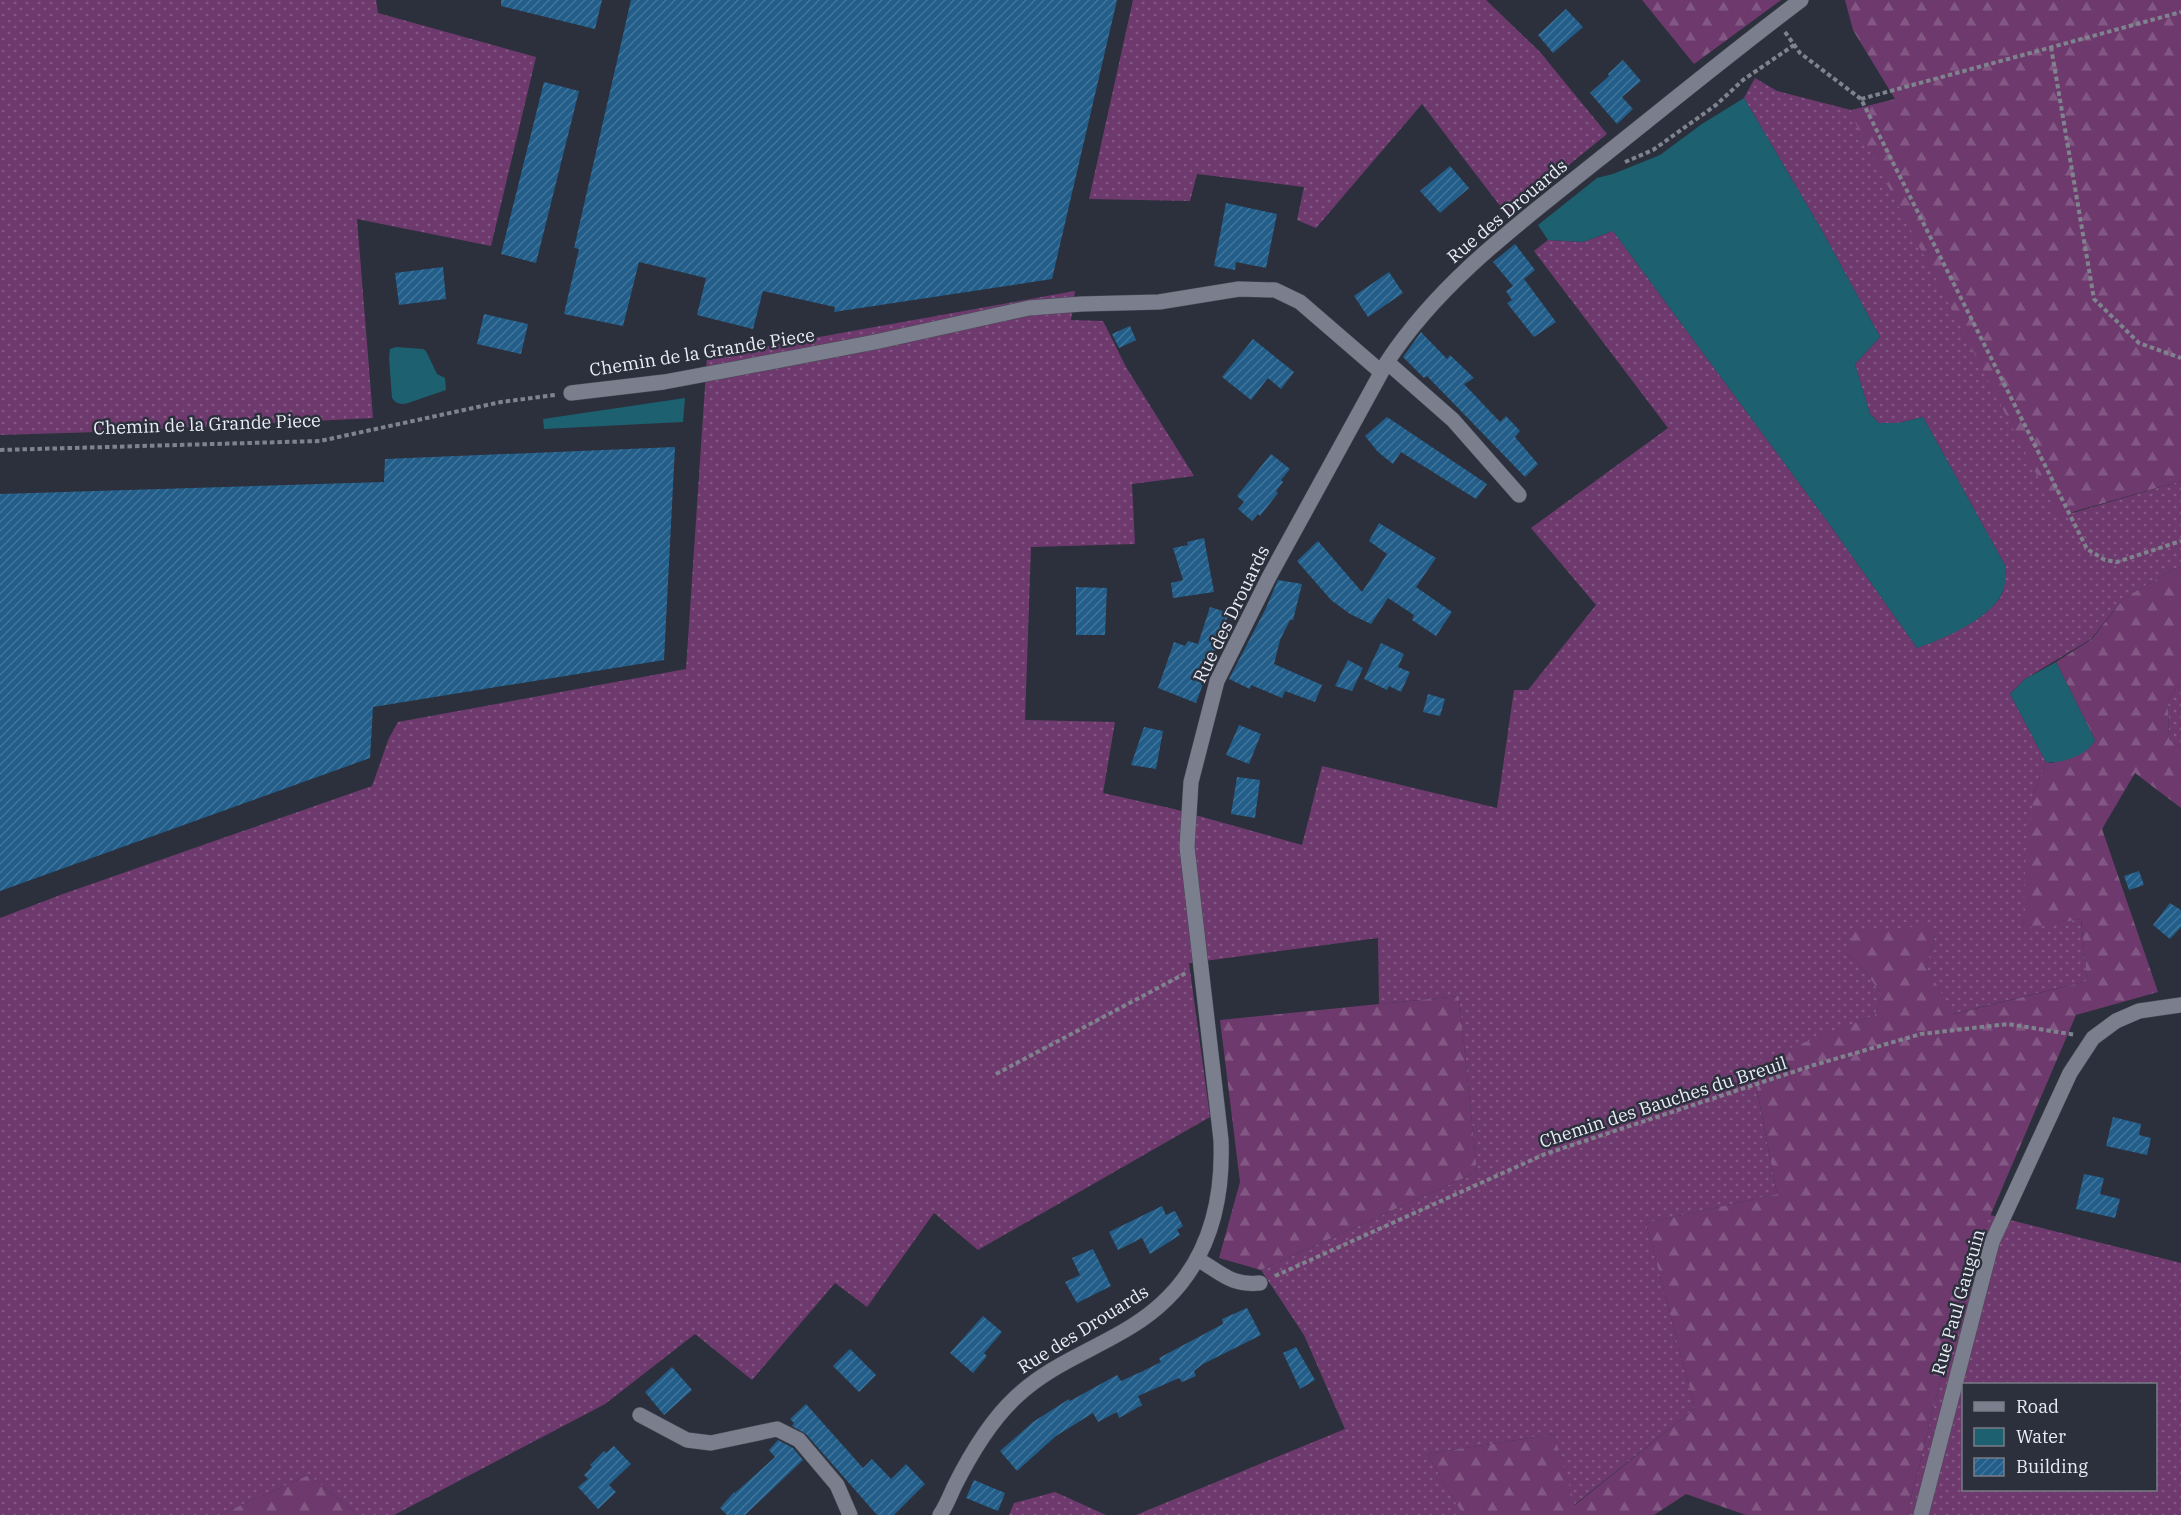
<svg xmlns="http://www.w3.org/2000/svg" width="2181" height="1515" font-family="'IBM Plex Serif',serif">
<style>
.grass{fill:url(#grass-dots);fill-rule:evenodd}
.forest{fill:url(#forest-firs)}
.water{fill:#1d606f}
.building{fill:url(#building-hatch)}
.lines{fill:none;stroke-linecap:round;stroke-linejoin:round}
.minor-casing{stroke:#484b55;stroke-width:16}
.path{stroke:#7f838d;stroke-width:4;stroke-dasharray:4.5 3;stroke-linecap:butt}
.minor{stroke:#7b7f8d;stroke-width:15}
.labels{text-anchor:middle;dominant-baseline:central;stroke-width:5;stroke-linejoin:round;paint-order:stroke}
.street-label{font-size:18px;fill:#eaedf5;stroke:#2c303c}
</style>
<defs>
<pattern id="grass-dots" width="8" height="8" patternUnits="userSpaceOnUse" patternTransform="scale(1.5)"><rect width="8" height="8" fill="#6e3a6e"/><path d="M2 2h.1M6 6h.1" fill="none" stroke="#835783" stroke-width="1.8" stroke-linecap="round"/></pattern>
<pattern id="forest-firs" width="22" height="20" patternUnits="userSpaceOnUse" patternTransform="scale(1.5)"><rect width="22" height="20" fill="#6e3a6e"/><path d="M5 1l3.5 6h-7zM16 11l3.5 6h-7z" fill="#835783"/></pattern>
<pattern id="building-hatch" width="6" height="6" patternUnits="userSpaceOnUse" patternTransform="scale(1.5)"><rect width="6" height="6" fill="#225e89"/><path d="M-1 1l2-2M0 6l6-6M5 7l2-2" fill="none" stroke="#42759a"/></pattern>
</defs>
<rect width="100%" height="100%" fill="#2c303c"/>
<path class="grass" d="M0,0h376l2,13 158,44 -45,189 -134,-27 16,199 -275,14 -98,3z
M1133,0h353l54,52 67,82 -100,81 -85,-111 -106,124 -19,-8 7,-33 -107,-13 -7,27 -101,-2z
M1755,78l22,13 74,19 208,407 122,-36v86l-7,2 -50,29 -33,41 -66,40 -15,15 36,68 -12,31 -11,135 58,-9 6,62 -134,33 -27,-47 9,-31 -89,17 18,17 18,25 -7,20 -123,49 25,130 -131,29 49,185 -121,97 -20,-71 -127,20 36,61h-327l209,-86 -41,-94 -43,-65 216,-98 -18,-176 -80,8 -1,-66 -189,25 21,154 -232,133 -44,-37 -67,94 -32,-24 -83,97 -57,-46 -90,70 -211,111h-36l-49,-40 -90,40h-219v-597l63,-24 309,-108 17,-48 9,-16 288,-53 21,-312 368,-66 -4,29 32,1 23,46 68,109 -62,8 3,60 -104,3 -6,173 90,2 -12,71 71,16 128,36 20,-79 175,42 17,-118h14l68,-85 -65,-77 137,-100 -134,-177 14,-11 35,2 30,-11 217,294 87,123c23,-8 79,-32 86,-57 2,-7 2,-16 3,-24l-83,-150 -25,6h-19l-9,-9 -15,-50 25,-27 -60,-110 -76,-129z
M2181,680v68l-12,-9 -1,-38z
M1990,1215l191,48v252h-274l61,-247zM1964,1384h192v106h-192z
M1055,1492l51,23h-97l5,-12z"/>
<path class="forest" d="M1642,0h139l-87,64z
M1845,0h336v481l-105,30 -17,7 -205,-398 -3,-10 44,-11 -42,-69z
M2181,567v113l-13,21 1,38 12,9v60l-46,-35 -33,56 56,163 -82,23 -108,253 -61,247h-161l-60,-21 -32,21h-191l-36,-61 127,-20 21,71 120,-97 -49,-185 131,-29 -25,-131 123,-48 7,-20 -18,-25 -18,-17 8,-21 71,-6 10,10 -9,31 28,47 133,-33 -6,-62 -58,10 3,-79 8,-57 12,-31 6,1c14,-5 36,-9 43,-23l-39,-78 36,-23 32,-41 50,-29z
M1459,996l18,176 -216,98 -42,-12 21,-76 -20,-162z
M309,1475l49,40h-139z"/>
<path class="water" d="M1744,98l76,129 60,110 -25,27 15,50 9,9h19l25,-6 83,150c-1,8 0,17 -3,24 -10,27 -60,48 -86,57l-87,-123 -217,-294 -30,11 -35,-2 -10,-15 59,-47 16,-4 47,-19 42,-31z
M396,347l27,2 3,2 11,23 8,4 1,12 -38,13c-7,2 -12,1 -16,-5l-3,-40 1,-9z
M685,398l-2,24 -139,7 -1,-10z
M2056,662l39,78c-7,15 -33,24 -49,22l-36,-68 15,-15z"/>
<path class="building" d="M501,0h101l-7,29 -94,-23z
M631,0h486l-65,279 -218,33 1,-5 -72,-16 -10,38 -56,-14 9,-37 -67,-16 -16,64 -59,-12 15,-65 -5,-1z
M1566,9l17,18 -30,26 -15,-18z
M1623,60l18,21 -19,16 11,12 -16,15 -27,-31 19,-17 -1,-2z
M544,82l35,9 -43,172 -35,-9z
M1450,166l19,22 -29,25 -20,-22z
M1226,203l51,11 -11,54 -30,-6 -1,8 -21,-4z
M1515,244l20,26 -11,9 32,43 -22,15 -27,-34 5,-3 -6,-9 7,-5 -20,-24z
M443,267l3,32 -47,6 -4,-32z
M1389,272l14,21 -35,24 -14,-21z
M484,314l44,10 -7,30 -44,-10z
M1130,326l6,14 -17,8 -7,-14z
M1421,332l26,27 3,-4 24,23 -10,6 36,38 6,-6 14,15 -5,6 23,27 -13,13 -98,-101 -3,2 -21,-21z
M1253,339l41,33 -13,17 -13,-11 -17,22 -29,-23z
M1387,417l100,67 -11,15 -75,-47 -8,12 -15,-12 -13,-16z
M675,447l-11,213 -291,47 -3,51 -370,133v-397l384,-12 1,-23z
M1271,454l19,15 -9,11 2,2 -7,9 2,2 -18,23 -2,-2 -6,7 -14,-12 6,-7 -7,-6z
M1379,523l57,35 -20,29 36,25 -16,24 -24,-16 2,-5 -26,-17 -17,26 -21,-10 -19,-14 -34,-39 21,-20 44,51 25,-38 -18,-13z
M1204,538l10,54 -41,6 -2,-15 12,-3 -10,-32 15,-3 -1,-3z
M1278,580l24,4 -9,36h-3l-10,20 -6,24 48,21 -7,17 -30,-11 -3,7 -31,-13 -1,4 -21,-10 37,-71z
M1076,587l31,1 -2,47h-29z
M1210,607l19,6 -33,90 -38,-15 16,-46 11,4 3,-5 10,3z
M1381,643l23,11 -6,13 12,5 -9,20 -12,-6 -2,4 -23,-11z
M1348,660l15,8 -11,23 -17,-5z
M1428,694l17,5 -5,17 -17,-4z
M1239,725l22,9 -12,30 -23,-9z
M1144,727l19,4 -7,38 -25,-4z
M1237,777l23,3 -5,38 -24,-4z
M2139,871l5,14 -15,5 -5,-14z
M2170,903l11,7v17l-11,12 -17,-14z
M2113,1117l28,7 -2,11 12,3 -4,17 -41,-9z
M2084,1174l20,4 -4,16 20,5 -5,19 -39,-9z
M1162,1206l4,9 9,-4 8,15 -6,4 3,5 -30,19 -8,-16 -24,12 -9,-18z
M1093,1249l18,37 -34,17 -12,-21 15,-7 -8,-17z
M1247,1308l14,27 -58,29 -9,7 2,5 -14,6 -3,-4 -41,18 4,9 -23,13 -2,-6 -19,10 -5,-9 -37,23 -39,35 -17,-20 33,-29 36,-23 1,2 47,-26 4,6 22,-10 18,-9 -2,-4 64,-34 -1,-5z
M983,1316l19,16 -18,21 3,3 -14,17 -23,-20z
M1296,1347l19,33 -15,9 -17,-36z
M850,1349l26,26 -17,17 -26,-26z
M672,1367l20,23 -28,25 -19,-23z
M806,1404l57,64 9,-9 19,20 15,-15 19,20 -31,31h-17l-71,-81 -14,-8 2,-3 -4,-4z
M778,1440l15,8 10,12 -58,55h-18l-7,-7 14,-16 1,1 40,-36 -6,-7z
M614,1446l17,18 -22,21 7,7 -18,17 -20,-22 10,-8 -4,-4 8,-8 -2,-2 14,-14 2,2z
M974,1480l31,13 -7,18 -32,-13z"/>
<g class="lines">
<defs>
<path id="minor" d="M1387,362l66,58 66,75
M571,393l93,-11 75,-14 136,-26 154,-34 53,-4 77,-2 80,-13 36,1 25,12 81,70
M1197,1259c24,13 33,27 63,24
M640,1415l47,25 24,3 66,-14 22,11 38,45 13,30
M940,1515c6,-9 10,-19 14,-28 16,-32 36,-66 62,-90 35,-33 76,-46 116,-71 68,-42 92,-109 89,-186l-34,-293 4,-65 26,-101 52,-104 118,-215c54,-82 134,-140 210,-201 68,-54 135,-109 204,-161
M1921,1515l71,-273 78,-169 23,-35 23,-17 23,-10 42,-6"/>
</defs>
<use href="#minor" class="minor-casing"/>
<path class="path" d="M1785,32l15,21 61,46 226,450 18,11 12,2 64,-21
M2051,47l43,252 45,44 42,15
M1861,99l320,-87
M1625,162l28,-12 63,-45 27,-25 51,-35
M0,450l320,-9 181,-39 54,-7
M996,1074l190,-101
M1275,1276l270,-122 269,-89 107,-31 87,-10 68,11"/>
<use href="#minor" class="minor"/>
</g>
<g class="labels">
<g class="street-label">
<text transform="translate(1507 211) rotate(-40)">Rue des Drouards</text>
<text transform="translate(702 352) rotate(-9)">Chemin de la Grande Piece</text>
<text transform="translate(207 424) rotate(-2)">Chemin de la Grande Piece</text>
<text transform="translate(1231 614) rotate(-64)">Rue des Drouards</text>
<text transform="translate(1663 1102) rotate(-18)">Chemin des Bauches du Breuil</text>
<text transform="translate(1958 1302) rotate(-74)">Rue Paul Gauguin</text>
<text transform="translate(1083 1329) rotate(-32)">Rue des Drouards</text>
</g>
</g>
<rect x="1962" y="1383" width="195" height="108" fill="#2c303c" stroke="#787c86" stroke-width="1.5"/>
<rect x="1974" y="1402" width="30" height="9" fill="#7b7f8d" stroke="#787c86" stroke-width="1.5"/>
<text x="2016" y="1413" font-size="18" fill="#eaedf5">Road</text>
<rect x="1974" y="1428" width="30" height="18" fill="#1d606f" stroke="#787c86" stroke-width="1.5"/>
<text x="2016" y="1443" font-size="18" fill="#eaedf5">Water</text>
<rect x="1974" y="1458" width="30" height="18" fill="url(#building-hatch)" stroke="#787c86" stroke-width="1.5"/>
<text x="2016" y="1473" font-size="18" fill="#eaedf5">Building</text>
</svg>
